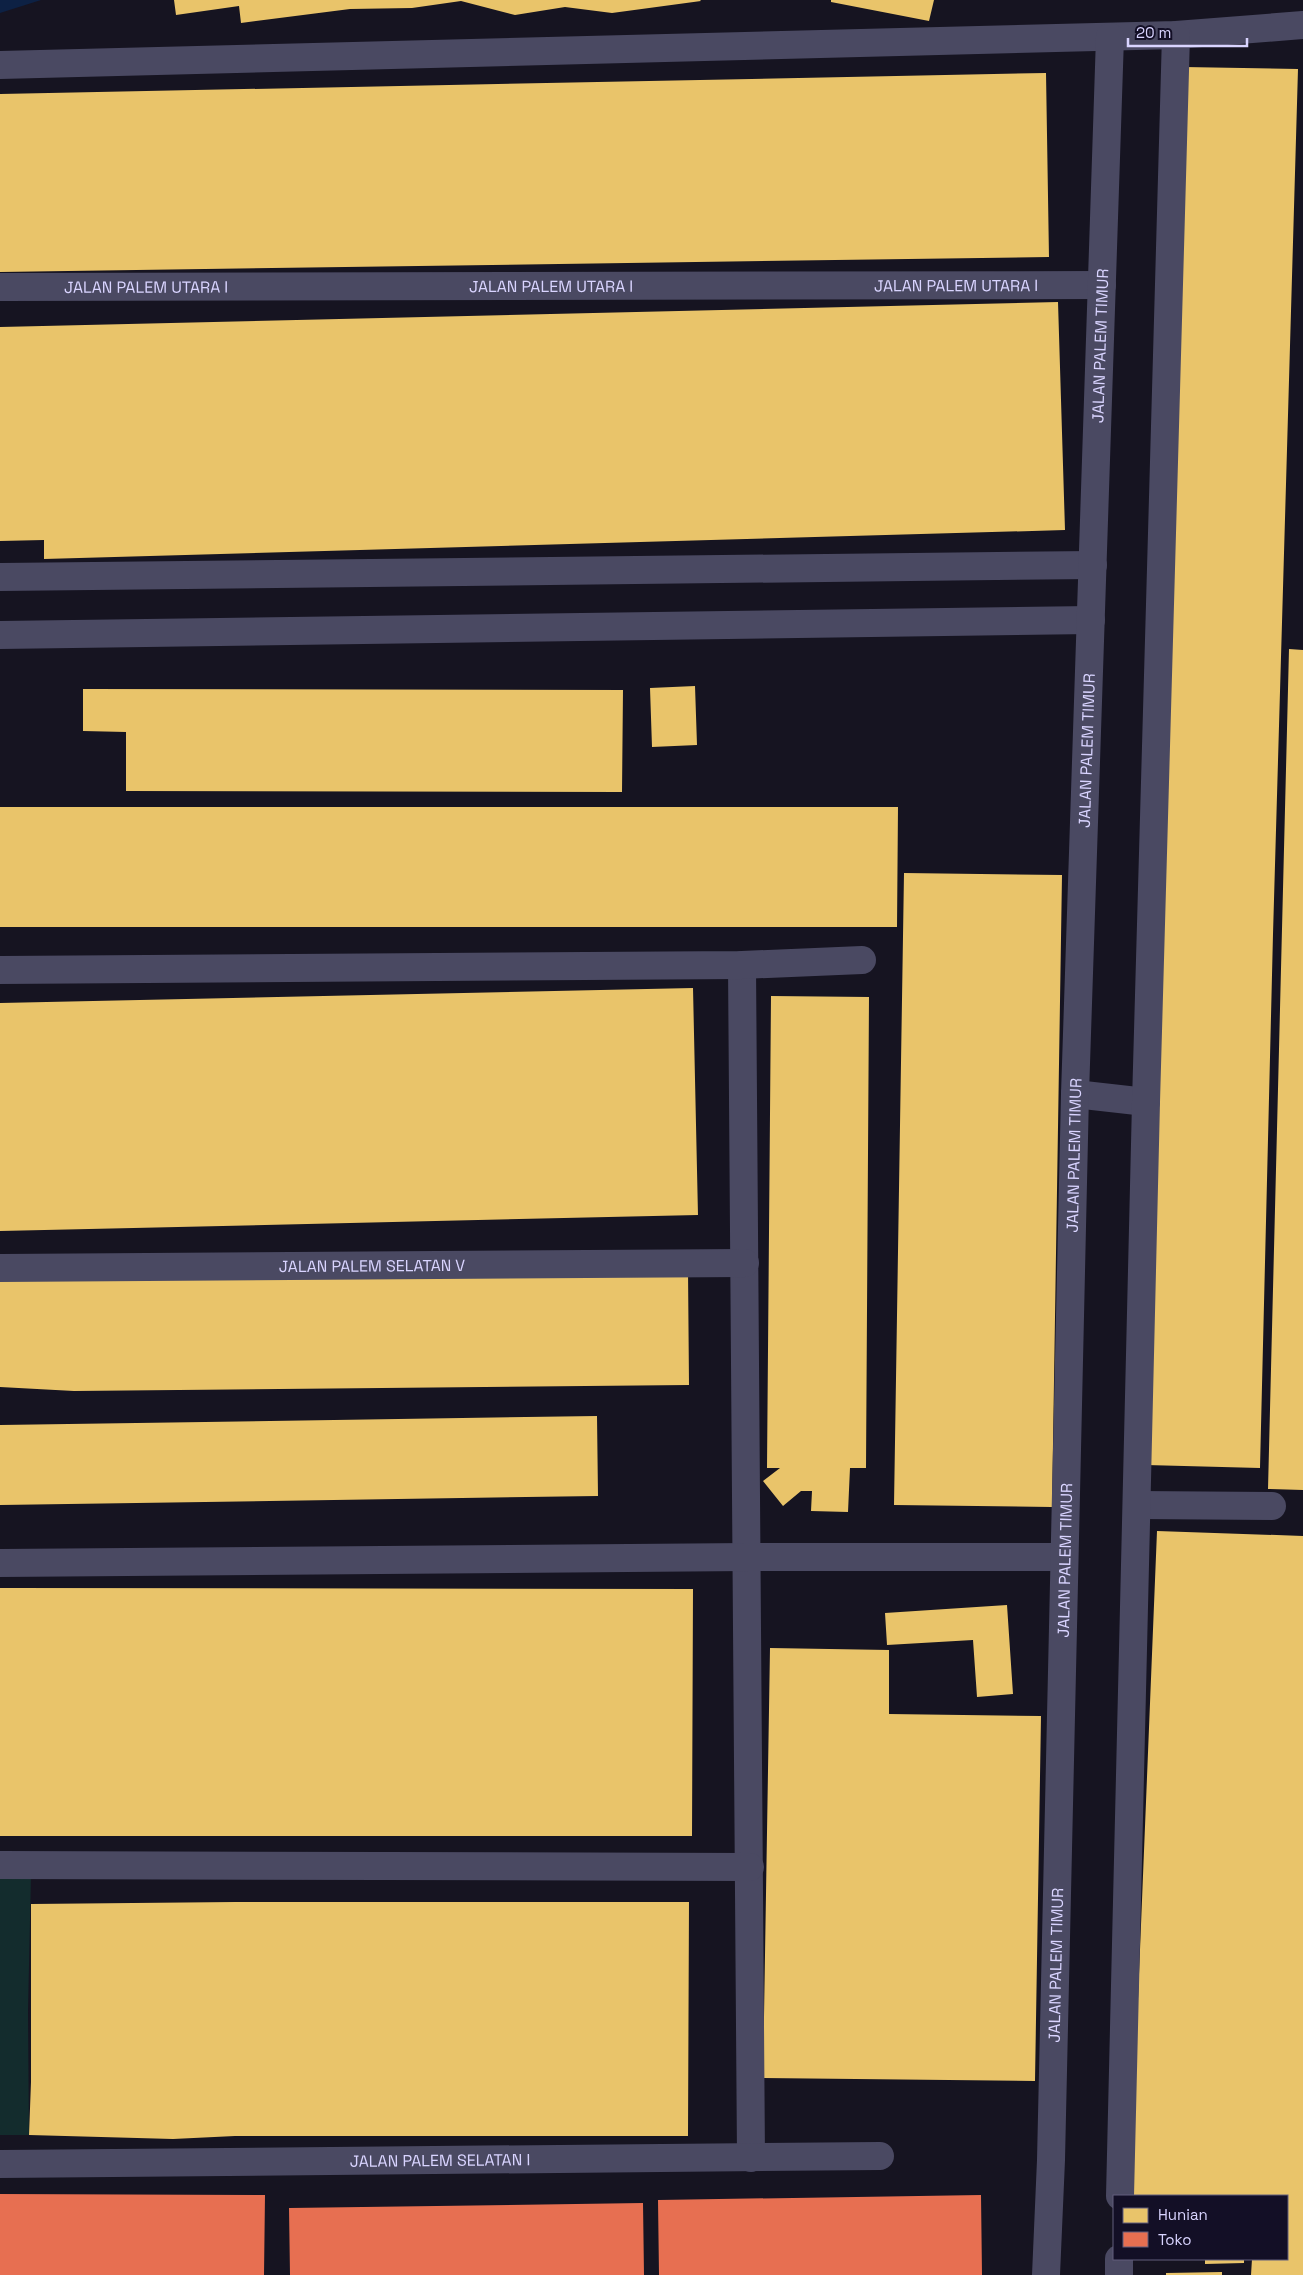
<svg xmlns="http://www.w3.org/2000/svg" width="1303" height="2275" font-family="'Space Grotesk',sans-serif">
<style>
.green{fill:#132c2d}
.water{fill:#0d2144}
.homes{fill:#e9c46a}
.shops{fill:#e76f51}
.lines{fill:none;stroke-linecap:round;stroke-linejoin:round}
.street{stroke:#4a4962;stroke-width:28}
.labels{text-anchor:middle;dominant-baseline:central;stroke-width:5;stroke-linejoin:round;paint-order:stroke}
.street-label{font-size:16px;fill:#d9d4ff;stroke:#130f26}
</style>
<rect width="100%" height="100%" fill="#161421"/>
<path class="green" d="M0,1875h31l-3,136 1,124h-29z"/>
<path class="water" d="M0,0h41l-41,13z"/>
<path class="homes" d="M174,0h526l1,1 -89,12 -47,-6 -50,8 -54,-14 -49,7 -62,1 -109,14 -2,-17 -63,9z
M831,0h103l-5,21 -98,-19z
M1184,67l114,2 -25,865 -13,534 -114,-3z
M1046,73l3,184 -1049,15v-178z
M1058,302l7,228 -1021,29v-19l-44,1v-214z
M1289,649l14,1v840l-35,-1z
M695,686l2,59 -45,2 -2,-59z
M83,689l540,1 -1,102 -496,-1v-59l-43,-1z
M0,807h898l-1,120h-897z
M904,873l158,2 -10,632 -158,-2z
M693,988l5,227 -698,16v-228z
M771,996l98,1 -3,471h-16l-2,44 -37,-1 1,-20h-11l-18,15 -20,-25 17,-13h-13z
M688,1270l1,115 -615,6 -74,-4v-114z
M597,1416l1,80 -598,9v-80z
M1157,1531l146,5v739h-52l1,-16h35v-63h-157z
M0,1588l693,1 -1,247h-692z
M1007,1605l6,89 -36,3 -4,-57 -86,5 -2,-32z
M770,1648l119,2v64l152,2 -6,365 -272,-3z
M235,1902h454l-1,234h-453l-62,3 -144,-4 2,-53v-178z
M1205,2259h39v4l-39,1z
M1222,2272v3h-56v-2z"/>
<path class="shops" d="M0,2194l265,1 -1,80h-264z
M981,2195l1,80h-323l-1,-75z
M643,2203l1,72h-354l-1,-67z"/>
<g class="lines">
<g class="street">
<path d="M0,65l1176,-30 127,-10"/>
<path id="s1" d="M0,287l1102,-2"/>
<path d="M0,577l1093,-12"/>
<path d="M0,635l1091,-15"/>
<path d="M742,965l9,1193"/>
<path d="M0,970l742,-5 120,-5"/>
<path d="M1075,1094l71,8"/>
<path id="s2" d="M0,1268l745,-5"/>
<path d="M1137,1505l135,1"/>
<path d="M0,1563l748,-6h316"/>
<path d="M0,1865l750,2"/>
<path id="s3" d="M0,2164l880,-8"/>
<path d="M1120,2196l26,-1094 30,-1067"/>
<path id="s4" d="M1046,2275l5,-115 24,-1066 35,-1057"/>
<path d="M1119,2275v-16"/>
</g>
</g>
<g class="labels">
<g class="street-label">
<text stroke="none"><textPath href="#s1" startOffset="551">JALAN PALEM UTARA I</textPath></text>
<text stroke="none"><textPath href="#s1" startOffset="956">JALAN PALEM UTARA I</textPath></text>
<text stroke="none"><textPath href="#s1" startOffset="146">JALAN PALEM UTARA I</textPath></text>
<text stroke="none"><textPath href="#s4" startOffset="1930">JALAN PALEM TIMUR</textPath></text>
<text stroke="none"><textPath href="#s4" startOffset="1525">JALAN PALEM TIMUR</textPath></text>
<text stroke="none"><textPath href="#s4" startOffset="1120">JALAN PALEM TIMUR</textPath></text>
<text stroke="none"><textPath href="#s2" startOffset="372">JALAN PALEM SELATAN V</textPath></text>
<text stroke="none"><textPath href="#s4" startOffset="715">JALAN PALEM TIMUR</textPath></text>
<text stroke="none"><textPath href="#s4" startOffset="310">JALAN PALEM TIMUR</textPath></text>
<text stroke="none"><textPath href="#s3" startOffset="440">JALAN PALEM SELATAN I</textPath></text>
</g>
</g>
<rect x="1113" y="2195" width="175" height="65" fill="#130f26" stroke="#625e7d"/>
<rect x="1123" y="2208" width="25" height="15" fill="#e9c46a" stroke="#625e7d"/>
<text x="1158" y="2220" font-size="15" fill="#d9d4ff">Hunian</text>
<rect x="1123" y="2232" width="25" height="15" fill="#e76f51" stroke="#625e7d"/>
<text x="1158" y="2245" font-size="15" fill="#d9d4ff">Toko</text>
<path d="M1128 38v8h119v-8" fill="none" stroke="#d9d4ff" stroke-width="2.5"/>
<text x="1136" y="38" font-size="15" fill="#d9d4ff" stroke="#130f26" stroke-width="4" paint-order="stroke">20 m</text>
</svg>
